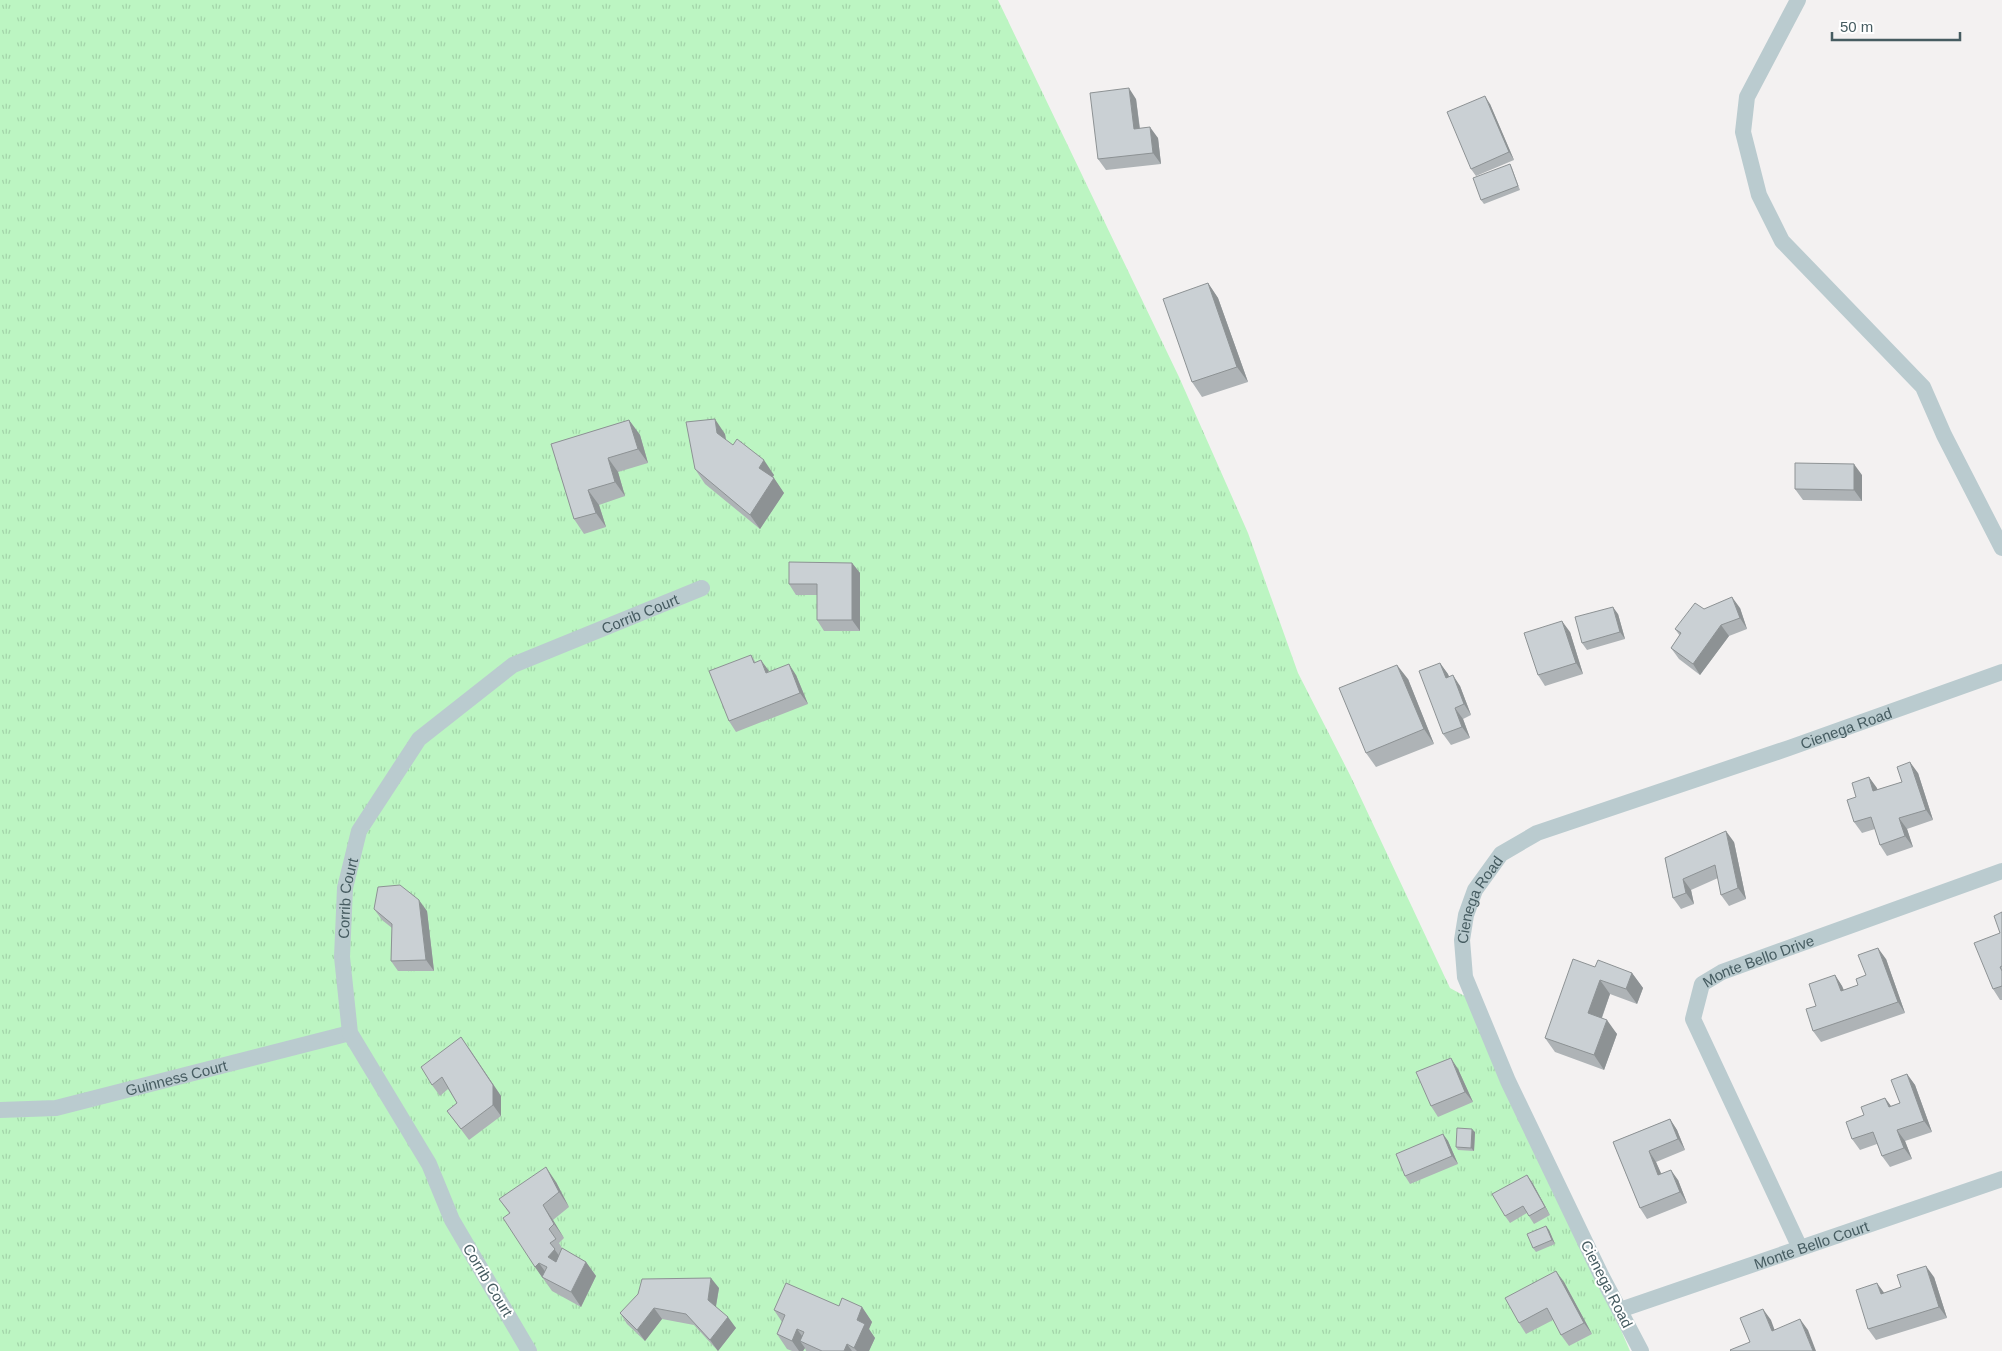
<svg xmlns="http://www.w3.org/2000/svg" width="2002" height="1351" font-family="Arial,sans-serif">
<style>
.grass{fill:url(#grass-tufts)}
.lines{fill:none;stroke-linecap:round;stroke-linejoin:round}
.street{stroke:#bacbcf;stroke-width:16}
.wall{fill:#aeb3b6}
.shaded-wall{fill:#8d9294}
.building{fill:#cad0d4;stroke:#8d9294}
.labels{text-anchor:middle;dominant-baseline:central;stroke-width:4;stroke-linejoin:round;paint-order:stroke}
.street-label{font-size:15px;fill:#465c61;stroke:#fff}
</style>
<defs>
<pattern id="grass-tufts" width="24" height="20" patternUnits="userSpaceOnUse" patternTransform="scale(1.25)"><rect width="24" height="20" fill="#bcf5c2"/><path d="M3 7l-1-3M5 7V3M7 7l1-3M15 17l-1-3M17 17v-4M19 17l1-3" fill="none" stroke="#a3d4a9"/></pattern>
</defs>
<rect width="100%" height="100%" fill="#f3f1f1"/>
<path class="grass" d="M0,0h998l181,377 69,156 50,140 52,102 100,213 31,17 149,346h-1630z"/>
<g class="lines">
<g class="street">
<path d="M1798,0l-51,97 -4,35 16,63 23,46 141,146 21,48 58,113"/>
<path id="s1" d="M0,1110l56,-2 294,-75"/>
<path id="s2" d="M1800,1248l-107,-229 9,-35 20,-12 280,-101"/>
<path id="s3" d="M1620,1310l382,-131"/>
<path id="s4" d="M529,1351l-77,-131 -23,-56 -79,-131 -8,-76 3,-69 14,-57 60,-92 94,-74 189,-77"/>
<path id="s5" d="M1641,1351l-40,-76 -93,-194 -43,-104 -3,-37 4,-25 9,-25 26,-36 36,-21 252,-85 213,-76"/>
</g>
</g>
<path class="wall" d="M1136,99l4,29 18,10 3,26 -55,6 -8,-11z
M1490,104l24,56 -38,16 -5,-7z
M1510,164l2,4 8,22 -36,14 -3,-4z
M1208,283l10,15 30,84 -46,15 -10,-15z
M629,420l11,15 8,28 -30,9 7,24 -26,9 7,22 -22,7 -10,-15 -23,-75z
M725,434l1,6 48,35 -1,2 11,16 -24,36 -55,-45 -10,-15z
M1862,475v26l-59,-1 -8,-11z
M852,563l8,10v58h-36l-7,-11v-25h-21l-7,-11z
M1740,608l7,21 -18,7 -29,39 -21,-16 -8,-11 9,-12 -5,-7 29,-20z
M1618,614l7,25 -38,11 -5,-7z
M1570,632l13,42 -38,12 -7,-11z
M751,655l5,8 13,9 27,3 12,29 -72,28 -7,-11z
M1440,663l9,13 11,10 11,29 -8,4 7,19 -19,7 -8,-11z
M1408,679l26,65 -58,23 -10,-14z
M1918,773l15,47 -26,9 6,18 -26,9 -7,-11 -5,-16 -13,4 -8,-11 2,-25 13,-20 8,13 25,-8z
M1734,842l12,57 -17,7 -8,-11 -3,-17 -27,12 3,14 -13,5 -8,-11 -8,-40z
M374,909l53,2 7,60h-36l-7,-10 1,-33 -10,-8z
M2002,912v88h-2l-7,-11 7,-56z
M1886,959l19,54 -84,29 -8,-11 3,-25 19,-31 7,11 2,4 14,-5 8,-10z
M1595,967l37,6 11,15 -6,16 -27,-10 -8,24 15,16 -13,36 -49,-18 -10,-14z
M469,1048l32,48v20l-32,24 -22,-29 10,-8 -9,-14 -8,7 -8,-11z
M1458,1069l15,33 -35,15 -7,-11z
M1907,1074l8,11 17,47 -27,9 7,18 -22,8 -8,-11 -5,-12 -17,6 -8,-11 12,-24 21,-17 6,8 9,-3z
M1670,1119l7,11 8,20 -29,12 5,11 17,7 9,23 -40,16 -7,-11 -27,-66z
M1475,1132l-1,19 -16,-1 -2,-3z
M1443,1134l5,7 10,23 -48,20 -5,-8z
M1527,1175l5,7 18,33 -16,9 -7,-11 -17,10 -5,-7z
M556,1182l13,25 -16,13 11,18 -5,5 3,5 24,14 10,14 -15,31 -29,-16 -17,-24 -26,-54 -10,-14z
M1546,1226l3,4 6,14 -19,8 -3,-4z
M1934,1277l13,41 -71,22 -8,-11 16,-36z
M1564,1282l28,52 -23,12 -8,-11 -8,-15 -27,14 -7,-11z
M719,1288l-3,19 20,21 -18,23 -24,-26 -32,-6 -17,22 -18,-17 -7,-11z
M839,1306l23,1 10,15 -3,7 6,9 -6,13h-63l-1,-3 -2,3h-11l-5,-2 -10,-15 5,-12 -8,-12z"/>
<path class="shaded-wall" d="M1129,88l7,11 5,41 -7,-11z
M1485,96l5,8 24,56 -5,-8z
M1150,127l8,11 3,26 -8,-11z
M1208,283l10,15 30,84 -11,-15z
M715,419l10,15 2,13 -10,-14z
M629,420l11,15 8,28 -10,-14z
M608,458l10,14 7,24 -10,-14z
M764,460l10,15 -5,8 -10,-15z
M1854,464l8,11v26l-8,-11z
M774,478l10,15 -24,36 -10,-14z
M588,490l11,15 7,22 -10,-14z
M852,563l8,10v58l-8,-11z
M1732,597l8,11 7,21 -7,-11z
M1613,607l5,7 7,25 -5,-7z
M1562,621l8,11 13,42 -7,-11z
M1721,625l8,11 -29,39 -7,-11z
M761,660l8,11 -3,2z
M1440,663l8,11 5,15 -7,-11z
M789,664l7,11 12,29 -8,-11z
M1397,665l11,14 26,65 -10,-15z
M1453,675l7,11 11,29 -7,-11z
M1455,708l8,11 7,19 -8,-11z
M1910,762l8,11 15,47 -7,-10z
M1869,777l8,11 4,14 -8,-11z
M1899,818l8,11 6,18 -8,-11z
M1726,831l8,11 12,57 -8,-11z
M1683,879l8,11 3,14 -8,-11z
M419,900l8,11 7,60 -8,-11z
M1878,948l8,11 19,54 -7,-11z
M1632,973l11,15 -6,16 -11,-15z
M1835,975l7,11 6,16 -7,-11z
M1600,980l10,14 -12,34 -10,-15z
M1607,1020l10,14 -13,36 -10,-15z
M461,1037l40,59v20l-8,-11z
M1451,1058l7,11 15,33 -8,-10z
M1907,1074l8,11 17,47 -8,-11z
M1885,1098l8,11 -4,-2z
M1670,1119l7,11 8,20 -7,-11z
M1472,1129l3,3 -1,19 -3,-3z
M1897,1130l8,11 7,18 -8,-11z
M1443,1134l5,7 10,23 -6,-8z
M1649,1151l7,11 10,23 -8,-10z
M546,1167l10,15 13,25 -10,-15z
M1671,1170l7,10 9,23 -7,-11z
M1527,1175l5,7 18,33 -5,-8z
M543,1205l10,15 11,18 -10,-14z
M1546,1226l3,4 6,14 -3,-4z
M550,1243l15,21 -7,7 -10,-14z
M586,1262l10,14 -15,31 -10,-15z
M539,1263l10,14h-7l-7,-10z
M1926,1266l8,11 13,41 -8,-11z
M1556,1271l8,11 28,52 -8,-11z
M711,1278l8,10 -4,23 -7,-11z
M1877,1283l8,11h-4z
M862,1307l10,15 -3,7 6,9 -6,13h-12l-3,-3 3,-28z
M654,1308l8,11 -17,22 -8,-11z
M1763,1309l8,11 8,22 -7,-11z
M728,1317l8,11 -18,23 -8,-11z
M1800,1319l8,11 8,21h-3z
M797,1329l10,14 -7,-2 5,7 -2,3h-4l-7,-10z
M847,1344l5,7h-8z"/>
<path class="building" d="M1129,88l5,41 16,-2 3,26 -55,6 -8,-66z
M1485,96l24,56 -38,17 -24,-57z
M1510,164l8,22 -37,14 -8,-22z
M1208,283l29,84 -45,15 -29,-83z
M715,419l2,14 16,12 4,-6 27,21 -5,8 15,10 -24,37 -55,-46 -9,-47z
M629,420l9,29 -30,9 7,24 -27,8 8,23 -22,6 -23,-75z
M1795,463l59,1v26l-59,-1z
M789,562l63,1v57h-35v-36h-28z
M1732,597l8,21 -19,7 -28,39 -22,-16 10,-15 -6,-4 20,-26 9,6z
M1613,607l7,25 -38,11 -7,-26z
M1562,621l14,42 -38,12 -14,-42z
M751,655l3,8 7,-3 5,13 23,-9 11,29 -71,28 -20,-50z
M1440,663l6,15 7,-3 11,29 -9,4 7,19 -19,7 -24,-63z
M1397,665l27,64 -58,24 -27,-65z
M1910,762l16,48 -27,8 6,18 -25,9 -9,-28 -17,5 -7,-22 9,-3 -4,-14 17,-6 4,14 29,-9 -5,-15z
M1726,831l12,57 -17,7 -6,-30 -32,14 3,14 -13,5 -8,-40z
M400,885l19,15 7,60 -35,1 1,-37 -18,-15 4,-22z
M2002,912v54l-2,1 2,4v15l-9,3 -19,-46 26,-10 -6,-17z
M1878,948l20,54 -85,29 -7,-22 10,-3 -7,-22 26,-9 6,16 17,-6 -2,-6 10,-4 -8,-20z
M1573,959l22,8 3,-7 34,13 -6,16 -26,-9 -12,33 19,7 -13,35 -49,-17z
M461,1037l32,48v20l-32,24 -14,-18 10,-8 -15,-26 -10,8 -11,-18z
M1451,1058l14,34 -34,14 -15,-34z
M1907,1074l17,47 -27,9 7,18 -22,8 -9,-24 -21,7 -6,-17 18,-7 -3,-8 24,-9 4,9 11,-4 -9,-23z
M1670,1119l8,20 -29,12 9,24 13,-5 9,22 -40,16 -27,-66z
M1457,1128l15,1 -1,19 -15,-1z
M1443,1134l9,22 -47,20 -9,-22z
M546,1167l13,25 -16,13 11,19 -5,5 7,10 -6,4 5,6 -7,8 8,5 6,-14 24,14 -15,30 -29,-15 5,-10 -8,-4 -4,4 -32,-49 7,-5 -11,-14z
M1527,1175l18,32 -16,9 -6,-10 -18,10 -13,-22z
M1546,1226l6,14 -19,8 -6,-14z
M1926,1266l13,41 -71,22 -12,-39 21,-7 4,11 20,-7 -4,-12z
M1556,1271l28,52 -23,12 -14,-27 -28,15 -14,-25z
M711,1278l-3,22 20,17 -18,23 -24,-26 -32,-6 -17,22 -17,-17 18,-19 4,-15z
M786,1283l53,23 3,-8 20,9 -5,13 8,4 -11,24 -7,-4 -3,7h-22l-22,-10 4,-9 -7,-3 -5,12 -15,-7 8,-19 -11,-5z
M1763,1309l9,22 28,-12 13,32h-82l-1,-1 20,-8 -10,-24z"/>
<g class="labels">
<g class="street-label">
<text stroke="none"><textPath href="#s4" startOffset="936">Corrib Court</textPath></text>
<text stroke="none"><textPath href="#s5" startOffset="915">Cienega Road</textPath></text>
<text stroke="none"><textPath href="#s4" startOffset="501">Corrib Court</textPath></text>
<text stroke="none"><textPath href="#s5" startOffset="495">Cienega Road</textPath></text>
<text stroke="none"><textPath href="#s2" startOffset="350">Monte Bello Drive</textPath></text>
<text stroke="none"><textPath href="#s1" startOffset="180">Guinness Court</textPath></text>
<text stroke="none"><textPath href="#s3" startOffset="202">Monte Bello Court</textPath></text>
<text transform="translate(488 1280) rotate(59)">Corrib Court</text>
<text transform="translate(1607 1284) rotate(63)">Cienega Road</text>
</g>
</g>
<path d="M1832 32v8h128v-8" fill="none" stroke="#465c61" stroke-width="2.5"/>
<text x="1840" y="32" font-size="15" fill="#465c61" stroke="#ffffff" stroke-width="4" paint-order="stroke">50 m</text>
</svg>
